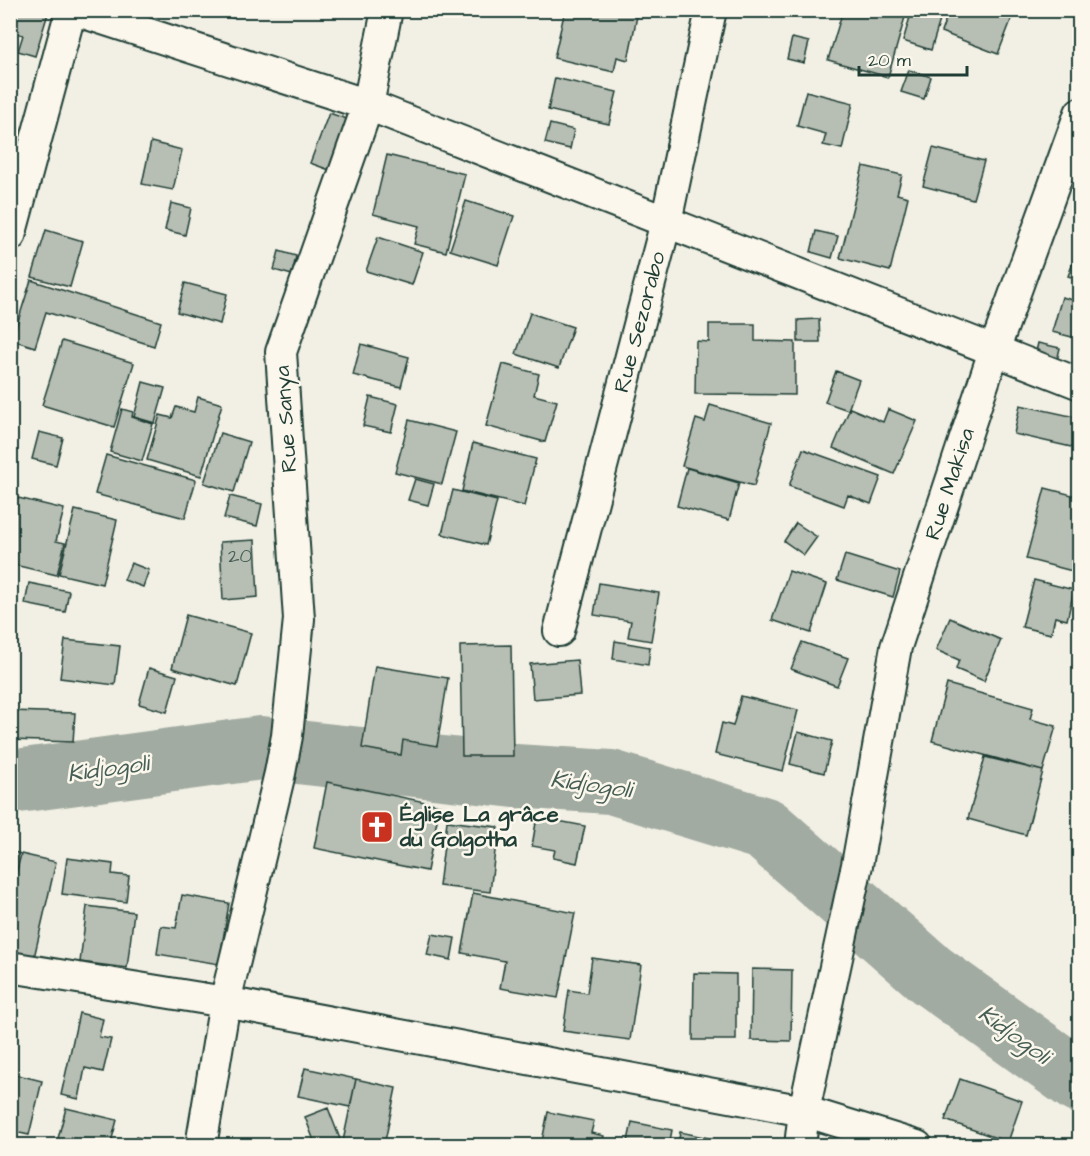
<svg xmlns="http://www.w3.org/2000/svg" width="1090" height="1156" font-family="'Architects Daughter',sans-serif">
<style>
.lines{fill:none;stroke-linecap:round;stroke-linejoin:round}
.river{stroke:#a2aba1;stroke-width:64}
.building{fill:#b7beb3;stroke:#1f3d34;stroke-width:1.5}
.minor-casing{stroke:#1f3d34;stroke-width:34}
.minor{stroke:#fbf7ec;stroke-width:30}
.labels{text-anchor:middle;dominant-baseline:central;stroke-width:5;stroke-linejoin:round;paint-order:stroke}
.number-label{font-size:20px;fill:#455d54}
.street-label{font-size:22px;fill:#1f3d34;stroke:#fbf7ec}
.poi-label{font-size:22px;font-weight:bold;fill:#1f3d34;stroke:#fbf7ec;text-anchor:start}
.water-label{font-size:24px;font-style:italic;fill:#465e55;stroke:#fbf7ec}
</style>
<rect width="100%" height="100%" fill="#f2f0e5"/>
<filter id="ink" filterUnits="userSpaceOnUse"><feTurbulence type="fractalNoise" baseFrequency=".0167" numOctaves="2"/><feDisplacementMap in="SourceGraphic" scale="12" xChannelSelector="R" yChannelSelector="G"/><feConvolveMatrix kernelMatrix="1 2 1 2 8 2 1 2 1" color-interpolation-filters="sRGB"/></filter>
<g filter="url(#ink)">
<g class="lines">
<path class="river" d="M10,782l251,-34 254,28 96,6 154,47 166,146 149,107"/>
</g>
<path class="building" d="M10,10h39l-14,46 -17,-5 5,-16 -13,-4z
M204,10h30l-1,8z
M340,10h31l-2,7z
M565,10h51l21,6 -9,44 -11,-3 -3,15 -60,-14z
M843,10h64l-19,67 -60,-17z
M912,10h31l-12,40 -28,-9z
M949,10h66l-17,44 -57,-22z
M792,38l17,4 -5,21 -17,-4z
M909,70l22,7 -7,22 -23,-7z
M555,78l62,14 -8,32 -61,-14z
M806,91l47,12 -11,46 -19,-4 3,-11 -29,-8z
M329,113l24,8 -18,51 -25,-9z
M550,124l24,6 -4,19 -25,-6z
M151,142l31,8 -9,40 -31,-6z
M933,148l51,13 -11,38 -50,-13z
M387,155l78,19 -19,78 -32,-8 5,-18 -46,-12z
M863,166l39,9 -5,19 11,3 -18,74 -50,-13z
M466,201l48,15 -16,49 -48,-15z
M171,203l20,5 -6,27 -20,-5z
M46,230l37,11 -13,46 -38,-10z
M816,231l22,5 -6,22 -21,-6z
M378,237l45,15 -11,33 -46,-14z
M1080,244v36l-12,-4z
M279,251l17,5 -4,19 -18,-5z
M31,280l130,42 -7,24 -108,-34 -11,35 -23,-7z
M185,283l42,11 -7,30 -43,-12z
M1062,297l18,5v37l-28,-7z
M530,313l43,14 -14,41 -43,-14z
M819,319l1,23h-22v-22z
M709,324h46v17l40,1v53l-100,-1 1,-53 13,1z
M62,341l72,22 -20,64 -72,-22z
M1038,343l22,5 -5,21 -22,-5z
M361,344l48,13 -8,30 -48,-12z
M503,364l36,10 -5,21 23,6 -12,41 -59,-16z
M836,371l23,9 -11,30 -23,-8z
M143,382l22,6 -10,35 -21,-6z
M198,397l24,7 -21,72 -54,-16 13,-45 12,3 4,-11 18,5z
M370,397l28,7 -7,28 -28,-6z
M710,405l61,18 -17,63 -72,-20 14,-47 9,3z
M1020,405l60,13v31l-66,-15z
M850,408l33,14 5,-13 29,12 -23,53 -61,-26z
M122,409l11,3 -1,5 21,7 -11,37 -32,-9z
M409,420l47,12 -14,52 -47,-12z
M39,432l24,6 -7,27 -24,-6z
M220,433l29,9 -15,50 -30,-9z
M473,443l63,16 -12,47 -62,-15z
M803,449l78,28 -10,27 -23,-9 -4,11 -55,-20z
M106,455l90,25 -11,38 -90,-24z
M687,468l52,15 -10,37 -52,-14z
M415,479l19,5 -6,21 -20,-5z
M1045,488l35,9v76l-54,-14z
M453,490l44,11 -11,44 -44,-11z
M10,496l54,13 -8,32 9,2 -8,32 -47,-11z
M230,496l32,8 -5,22 -33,-8z
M75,510l42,10 -15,64 -43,-10z
M796,523l21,14 -13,18 -20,-14z
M255,540l3,57 -35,3 -3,-58z
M845,555l55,17 -7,25 -56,-17z
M131,563l18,7 -6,17 -19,-7z
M789,571l38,13 -16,49 -39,-13z
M1034,580l40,10 -7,30 -12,-3 -4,17 -29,-7z
M29,583l40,8 -4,21 -40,-8z
M599,583l60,10 -8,48 -23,-4 3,-16 -37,-6z
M186,615l65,18 -14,53 -65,-18z
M950,618l51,22 -17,41 -28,-12 3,-9 -23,-10z
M65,640l55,6 -5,39 -55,-7z
M615,641l35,6 -2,18 -35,-6z
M802,642l46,16 -11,28 -46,-17z
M511,645l2,111h-51l-2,-110z
M577,660l3,35 -47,4 -3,-35z
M375,666l73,12 -11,68 -34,-6 -2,15 -39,-7z
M149,668l28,8 -10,36 -28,-8z
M947,684l86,24 -3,11 26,7 -13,45 -111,-30z
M741,696l57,14 -15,61 -68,-17 7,-31 11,3z
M10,711l65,2 -2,29 -63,-2z
M798,732l34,9 -8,32 -34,-9z
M985,757l58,14 -17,64 -58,-16z
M327,782l113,23 -13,66 -113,-23z
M537,817l48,9 -8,37 -24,-5 2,-8 -23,-4z
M447,821l51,6 -8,65 -51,-6z
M10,851l11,3 -11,45z
M21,854l35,8 -23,100 -23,-5v-58z
M67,858l46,6 -1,10 17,2 -3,26 -64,-8z
M473,893l102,20 -17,85 -58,-10 5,-27 -43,-8z
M182,895l47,8 -10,61 -62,-10 4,-28 15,2z
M87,906l47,6 -7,56 -47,-6z
M432,934l23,4 -4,22 -24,-5z
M592,958l49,7 -11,75 -67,-9 6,-41 18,3z
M752,969l40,1 -1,71 -40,-1z
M694,973l42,1v66h-43z
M79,1013l24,6 -4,18 12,2 -8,33 -18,-4 -6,31 -18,-4z
M305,1068l51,11 -6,28 -52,-11z
M10,1073l32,8 -13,54 -19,-4z
M356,1079l40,9 -12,58h-42z
M960,1079l62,22 -14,41 -63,-22z
M66,1108l51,12 -7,26h-54z
M328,1108l12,31 -24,7 -11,-29z
M548,1112l46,9 -3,12 13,3 -2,10h-61z
M632,1122l40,8 -3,16h-42z
M680,1132l67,14h-69z
M136,1137l22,5 -1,4h-23z"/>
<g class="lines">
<defs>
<path id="minor" d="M75,10l293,95 712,279
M10,236l61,-226
M559,631l107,-409 45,-212
M10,967l215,35 579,109 113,35
M201,1146l24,-144 55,-229 7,-37 12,-117 -18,-267 87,-247 19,-95
M800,1146l4,-35 53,-246 39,-218 98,-296 86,-238"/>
</defs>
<use href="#minor" class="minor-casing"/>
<use href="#minor" class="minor"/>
</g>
</g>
<defs>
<symbol id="church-square" viewBox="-11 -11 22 22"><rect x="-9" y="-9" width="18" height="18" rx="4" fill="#c8321e" stroke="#fbf7ec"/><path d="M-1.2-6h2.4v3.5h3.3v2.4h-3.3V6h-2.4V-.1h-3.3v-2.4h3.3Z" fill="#fff"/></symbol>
</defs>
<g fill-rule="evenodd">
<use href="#church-square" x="358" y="808" width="38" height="38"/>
</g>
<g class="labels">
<g class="number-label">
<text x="240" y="556">20</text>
</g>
<g class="street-label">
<text transform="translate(640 322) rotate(-75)">Rue Sezorabo</text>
<text transform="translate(286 419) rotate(-94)">Rue Sanya</text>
<text transform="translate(950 484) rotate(-72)">Rue Makisa</text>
</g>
<g class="poi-label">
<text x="400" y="814">Église La grâce<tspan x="400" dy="25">du Golgotha</tspan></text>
</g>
<g class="water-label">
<text transform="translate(108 769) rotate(-8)">Kidjogoli</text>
<text transform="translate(591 785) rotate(8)">Kidjogoli</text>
<text transform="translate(1014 1035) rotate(36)">Kidjogoli</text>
</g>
</g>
<rect width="1090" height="1156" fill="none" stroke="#fbf7ec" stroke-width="36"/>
<rect x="18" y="18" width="1054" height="1120" fill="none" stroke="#1f3d34" stroke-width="2" filter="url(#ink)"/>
<path d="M859 66v9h108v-9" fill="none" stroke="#1f3d34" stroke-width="3"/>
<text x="868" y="66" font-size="18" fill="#1f3d34" stroke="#fbf7ec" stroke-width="4.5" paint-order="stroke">20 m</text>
</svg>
